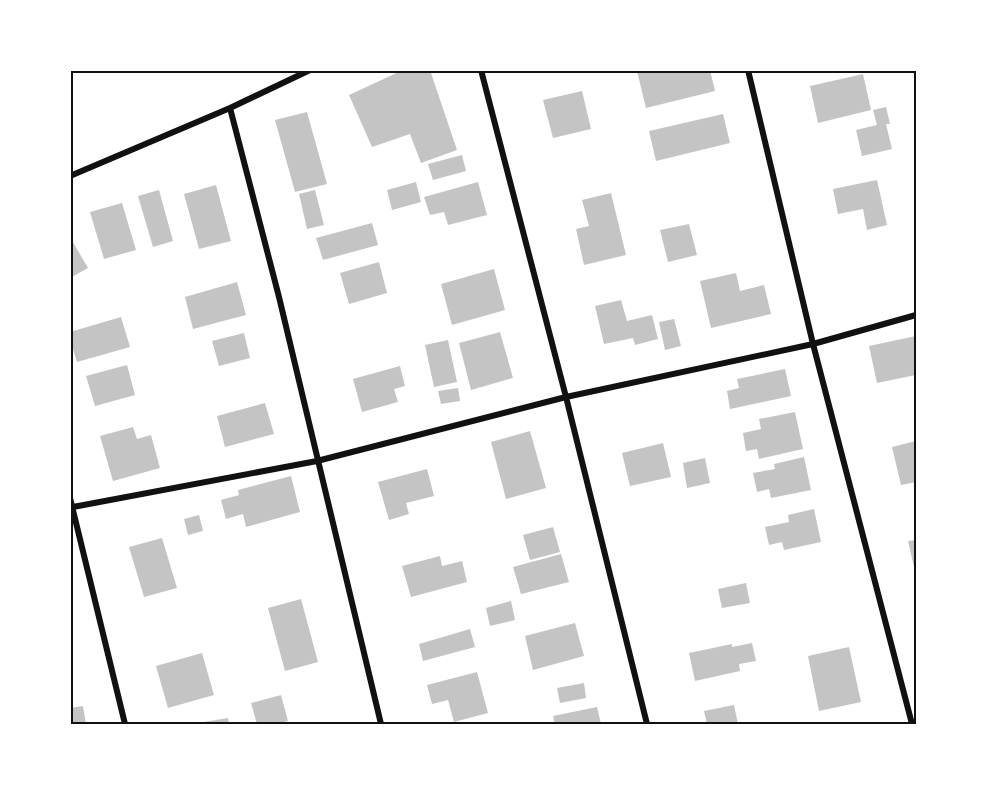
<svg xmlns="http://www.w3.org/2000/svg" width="987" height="795" font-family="'DM Sans',sans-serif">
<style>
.building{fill:#c4c4c4}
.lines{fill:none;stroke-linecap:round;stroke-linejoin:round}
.minor{stroke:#111;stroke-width:6}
.neatline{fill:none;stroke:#111;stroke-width:2}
</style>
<rect width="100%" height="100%" fill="#fff"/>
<path class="building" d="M403,70h27l27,80 -36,13 -11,-29 -38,13 -23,-52z
M710,70l5,21 -69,17 -9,-37z
M863,74l8,36 -53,13 -8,-37z
M582,91l9,38 -38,9 -10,-38z
M886,107l4,17h-4l6,25 -30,7 -6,-26 21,-5 -4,-15z
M307,112l20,72 -32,8 -20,-72z
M723,114l7,29 -74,18 -7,-30z
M462,155l4,16 -33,9 -5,-16z
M877,180l10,45 -20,5 -4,-21 -25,5 -5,-25z
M416,182l5,20 -29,8 -5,-20z
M478,182l9,33 -39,10 -4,-13 -14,3 -6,-18z
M216,185l15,56 -32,8 -15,-55z
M159,190l14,51 -20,6 -15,-51z
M315,190l9,35 -17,4 -8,-35z
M611,193l15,62 -42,10 -8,-36 13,-3 -7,-26z
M122,203l14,47 -32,9 -14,-47z
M372,223l6,22 -55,15 -7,-22z
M689,224l8,31 -29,7 -8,-32z
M70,237l18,31 -18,10z
M379,262l8,31 -38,11 -9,-31z
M494,269l11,41 -53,15 -11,-41z
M736,273l4,18 24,-6 7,29 -60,14 -11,-47z
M237,282l9,33 -53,14 -8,-32z
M621,300l6,21 25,-6 6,24 -23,6 -2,-7 -29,6 -9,-38z
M121,317l9,30 -53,15 -7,-23v-7z
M674,319l7,27 -16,4 -6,-28z
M500,332l13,46 -42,12 -12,-47z
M244,333l6,25 -31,8 -7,-25z
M916,336v39l-39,8 -8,-37z
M448,340l9,42 -23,5 -9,-42z
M127,365l8,30 -40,11 -9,-30z
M400,366l5,20 -11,3 4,13 -36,10 -9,-33z
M785,369l6,27 -61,13 -3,-18 12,-3 -2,-9z
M458,388l2,13 -19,3 -3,-13z
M265,403l9,31 -49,13 -8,-31z
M795,412l8,37 -44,10 -2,-10 -11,2 -3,-18 18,-4 -2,-10z
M133,427l4,12 14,-4 9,33 -47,13 -13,-45z
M530,431l16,57 -40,11 -15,-57z
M916,441v41l-15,3 -9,-38z
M663,443l8,34 -41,9 -8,-33z
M804,457l7,33 -40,8 -2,-9 -12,3 -4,-19 22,-4 -1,-5z
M705,458l5,25 -23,5 -4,-25z
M427,469l7,27 -28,7 3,11 -20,6 -11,-38z
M291,476l9,36 -54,15 -3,-13 -17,5 -5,-19 18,-5 -1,-5z
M814,509l7,33 -37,8 -2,-8 -13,3 -4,-18 24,-5 -1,-7z
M199,515l4,16 -15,4 -4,-16z
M553,527l7,25 -30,8 -7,-25z
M162,538l15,50 -33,9 -15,-50z
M916,540v36l-8,-35z
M561,554l8,28 -48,12 -8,-27z
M440,556l2,10 20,-5 5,21 -56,15 -9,-31z
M746,583l4,20 -28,5 -4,-19z
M301,599l17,63 -33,9 -17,-63z
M511,601l4,19 -25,6 -4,-18z
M575,623l9,33 -51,14 -8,-34z
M470,629l5,18 -52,14 -4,-17z
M752,643l4,18 -17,3 1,7 -45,10 -6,-28 43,-9v3z
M849,647l12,55 -42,9 -11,-55z
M202,653l12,42 -46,13 -12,-42z
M477,672l11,41 -34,9 -6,-22 -16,4 -5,-19z
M584,683l2,15 -26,5 -3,-15z
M281,695l7,26 -13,3h-18l-6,-21z
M734,705l4,19h-31l-3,-13z
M83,706l3,18h-16v-16z
M597,707l4,17h-46l-2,-8z
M228,718l1,6h-30l-1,-1z"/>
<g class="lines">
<path class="minor" d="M481,70l85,327 81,327
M748,70l65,274 99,380
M230,108l49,189 102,427
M70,176l160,-68 80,-38
M70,498l55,226
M73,507l244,-46 249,-64 247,-53 103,-29"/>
</g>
<rect width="987" height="795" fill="none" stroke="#ffffff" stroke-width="144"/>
<rect x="72" y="72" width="843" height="651" class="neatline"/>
</svg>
